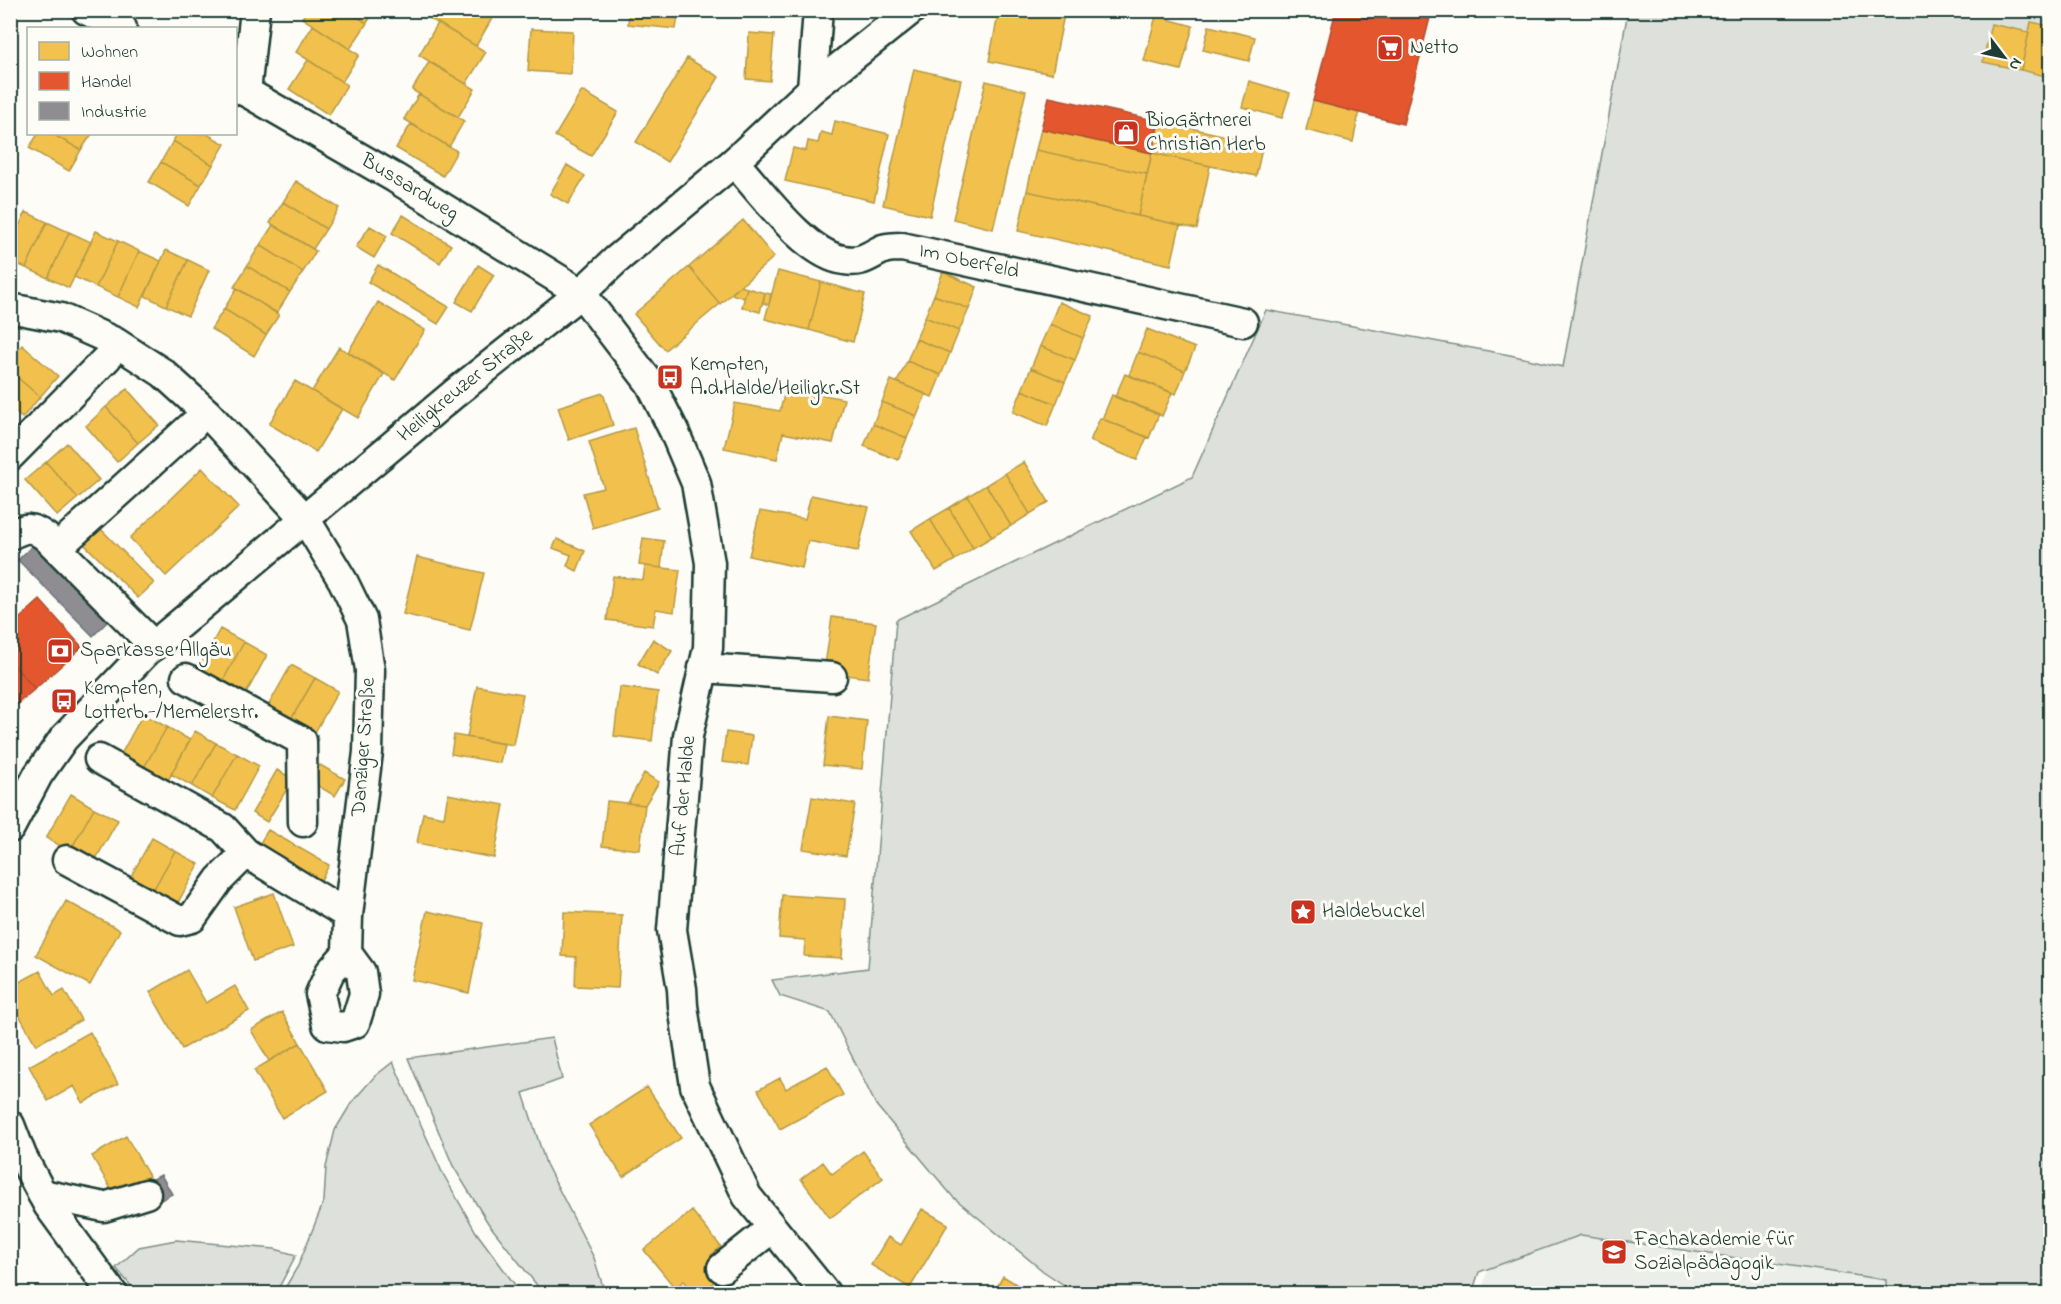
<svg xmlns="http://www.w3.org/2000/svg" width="2061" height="1304" font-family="'Indie Flower',sans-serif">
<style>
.built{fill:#eceee9}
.green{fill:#dde0db;stroke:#7e8e88;stroke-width:1.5}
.homes{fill:#f2c14e;stroke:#b39946;stroke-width:1.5}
.shops{fill:#e4572e;stroke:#a94f30;stroke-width:1.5}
.industry{fill:#8d8d92;stroke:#6c7576;stroke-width:1.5}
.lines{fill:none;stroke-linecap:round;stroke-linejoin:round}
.minor-casing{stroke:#1f3d34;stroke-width:33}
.minor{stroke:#fdfcf7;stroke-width:28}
.labels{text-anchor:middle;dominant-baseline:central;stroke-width:6;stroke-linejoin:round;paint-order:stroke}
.poi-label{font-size:21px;fill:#1f3d34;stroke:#fdfcf7;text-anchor:start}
.street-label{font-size:21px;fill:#1f3d34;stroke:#fdfcf7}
</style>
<rect width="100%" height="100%" fill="#fdfcf7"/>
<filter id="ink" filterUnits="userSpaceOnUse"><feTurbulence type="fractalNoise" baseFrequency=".0167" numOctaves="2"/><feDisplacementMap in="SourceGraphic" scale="12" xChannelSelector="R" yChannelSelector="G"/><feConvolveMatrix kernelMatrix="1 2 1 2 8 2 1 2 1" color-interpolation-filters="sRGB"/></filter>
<g filter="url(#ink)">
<path class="built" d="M1581,1235l306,45 -1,14h-405l7,-26z"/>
<path class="green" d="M2031,10l19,4v1279h-164v-13l-305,-45 -102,37 -7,21h-396l-33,-22 -90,-74 -77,-92 -46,-93 -50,-16 -8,-16 96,-12 28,-348 296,-143 74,-167 244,45 53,12 65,-356z
M552,1038l10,41 -39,14 23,71 48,94 11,35h-62l-55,-70 -35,-57 -45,-108z
M393,1062l49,110 34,60 45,61h-239l16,-27 26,-65 2,-34 9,-37 17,-28 23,-26z
M176,1240l99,9 21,6 -20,38h-139l-21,-25 23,-21z"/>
<path class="homes" d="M307,10h40l20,13 -17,26 -48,-31z
M347,10h28l-8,13z
M430,10h67l-21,36 -49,-29z
M547,10h25v3z
M629,10h50l-3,19 -48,-5z
M999,10h66l-13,64 -63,-13z
M1156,16l37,10 -12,44 -37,-9z
M2031,22l19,4v51l-29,-7z
M438,23l48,29 -20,32 -47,-29z
M1991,24l38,8 -8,38 -38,-8z
M313,25l46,30 -17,27 -46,-30z
M1209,26l46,11 -6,24 -46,-11z
M531,29l42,2 -2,43 -43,-3z
M749,33l25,2 -4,46 -24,-2z
M687,58l32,19 -52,85 -31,-20z
M308,60l39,25 -18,30 -40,-26z
M429,62l46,27 -17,28 -46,-27z
M914,69l47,11 -31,136 -47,-11z
M986,81l40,10 -33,138 -40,-10z
M1249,81l41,12 -8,25 -40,-11z
M582,91l36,21 -27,44 -36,-20z
M419,94l45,27 -15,26 -45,-28z
M1313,101l46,12 -6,29 -47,-12z
M835,121l54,13 -15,67 -89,-20 8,-33 13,3 2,-10 10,2 3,-11 11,3z
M1159,121l104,23 -7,32 -104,-23z
M411,124l46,27 -14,25 -47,-28z
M1041,129l111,24 -5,21 -111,-24z
M38,134h14l29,16 -12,21 -40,-23z
M52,134h40l-11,16z
M177,134h30l18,10 -12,21 -40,-24z
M173,141l40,24 -12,20 -40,-23z
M1036,150l111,24 -9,42 -111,-25z
M1152,153l58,13 -13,63 -59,-13z
M161,162l40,23 -12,21 -40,-24z
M567,165l18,11 -17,28 -18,-10z
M296,181l43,27 -13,21 -43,-27z
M1027,191l153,34 -9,40 -153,-34z
M283,202l43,27 -13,20 -43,-26z
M26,212l21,10 -21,46 -16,-7v-17z
M403,215l48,30 -11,18 -48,-30z
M743,220l31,37 -54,47 -31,-37z
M47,222l22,10 -21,46 -22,-10z
M273,225l43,26 -13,21 -43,-27z
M370,226l17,10 -13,22 -18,-11z
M96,231l22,10 -22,46 -22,-10z
M69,232l22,10 -22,46 -21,-10z
M118,241l21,10 -21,46 -22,-10z
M260,245l43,27 -13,20 -43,-26z
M166,250l22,10 -22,46 -21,-10z
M139,251l22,10 -22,46 -21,-10z
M188,260l21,10 -21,46 -22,-10z
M378,265l71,42 -11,17 -70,-42z
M478,265l16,10 -22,36 -16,-9z
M247,266l43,26 -13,21 -43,-26z
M689,267l31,37 -55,46 -31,-36z
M778,271l43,11 -12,48 -44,-11z
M943,272l34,15 -8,22 -35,-14z
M821,282l44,12 -12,48 -44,-12z
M740,286l7,2 -3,10 -13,-4z
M237,288l42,27 -13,20 -42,-26z
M747,288l18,5 -5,19 -18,-5z
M765,293l6,1 -2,11 -6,-2z
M934,295l35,14 -10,22 -34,-14z
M378,302l47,28 -30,50 -47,-28z
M1059,302l34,14 -10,22 -33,-14z
M224,309l42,26 -12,21 -43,-27z
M925,317l34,14 -9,22 -34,-14z
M1050,324l33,14 -8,22 -35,-14z
M1147,329l48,19 -10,23 -47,-19z
M916,339l34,14 -9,22 -34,-14z
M22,345l36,31 -18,21 -30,-26v-13z
M1040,346l35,14 -10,22 -34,-14z
M339,347l45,27 -26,44 -46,-27z
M1138,352l47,19 -9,23 -47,-19z
M907,361l34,14 -9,22 -35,-15z
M1031,368l34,14 -9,22 -34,-14z
M10,371l30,26 -18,21 -12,-10z
M1125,374l47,19 -10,23 -47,-19z
M891,380l35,14 -9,22 -35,-14z
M295,381l47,28 -26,43 -47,-28z
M786,387l58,12 -11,44 -50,-10 -6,26 -53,-11 11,-45 45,8z
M127,389l32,36 -21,18 -32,-36z
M1022,390l34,14 -9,22 -34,-14z
M603,393l10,32 -44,15 -11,-33z
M1112,395l47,19 -10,24 -47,-19z
M882,402l35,14 -10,22 -34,-14z
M106,407l32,36 -21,19 -31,-36z
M1100,418l47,19 -10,23 -47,-19z
M873,424l34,14 -9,22 -34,-14z
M634,428l24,80 -65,20 -10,-35 21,-5 -15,-46z
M67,443l32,37 -21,18 -32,-36z
M46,462l32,36 -21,18 -32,-36z
M1024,462l25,40 -19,12 -25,-41z
M202,468l37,39 -73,69 -36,-38z
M1005,473l25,41 -19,12 -25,-41z
M986,485l25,41 -19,11 -24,-41z
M811,495l58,12 -11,44 -50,-10 -6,27 -53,-12 11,-45 45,8z
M968,496l24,41 -19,11 -24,-40z
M949,508l24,40 -18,12 -25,-41z
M930,519l25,41 -19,11 -25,-40z
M95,523l59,60 -16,15 -59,-59z
M643,538l21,3 -3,27 -22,-3z
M557,539l28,12 -8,20 -10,-5 4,-11 -18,-7z
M417,557l67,16 -14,57 -67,-16z
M645,566l35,4 -6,42 -18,-3 -3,17 -46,-6 6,-44 30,4z
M832,617l44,6 -8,55 -44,-6z
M220,629l24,13 -24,44 -24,-13z
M653,639l19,12 -15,24 -19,-11z
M244,642l23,13 -24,44 -23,-13z
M291,665l24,13 -25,43 -23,-13z
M315,678l23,13 -24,43 -24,-13z
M477,686l46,8 -10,51 -46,-8z
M620,687l38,5 -6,49 -38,-5z
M143,714l24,13 -25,44 -23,-13z
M829,716l38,5 -5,48 -39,-4z
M167,727l23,13 -24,44 -24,-13z
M195,731l21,12 -24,43 -21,-12z
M726,732l26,4 -4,29 -26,-3z
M454,735l50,9 -4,19 -49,-9z
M216,743l21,11 -25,44 -20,-12z
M237,754l22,12 -24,44 -23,-12z
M320,765l25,14 -10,17 -25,-15z
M277,770l16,9 -26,43 -15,-9z
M644,773l15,9 -14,23 -17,-2z
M71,794l23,14 -24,43 -24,-13z
M448,794l56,11 -10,53 -77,-15 6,-30 21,4z
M812,797l43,7 -9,52 -43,-7z
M607,801l38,4 -5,45 -38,-4z
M94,808l24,12 -25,44 -23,-13z
M268,830l61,35 -9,17 -62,-36z
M152,838l23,13 -24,43 -23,-12z
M175,851l24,13 -24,44 -24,-14z
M274,893l19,54 -40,14 -19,-54z
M782,895l63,4 -3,59 -38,-2 1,-16 -26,-2z
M66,901l54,29 -30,55 -54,-30z
M427,911l56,12 -14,70 -57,-13z
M564,912l58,3 -4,73 -43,-2 1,-29 -14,-1z
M187,970l19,33 29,-17 14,25 -67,38 -32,-57z
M40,971l14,25 10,-6 17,30 -45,25 -26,-46v-12z
M282,1012l18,31 -31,18 -18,-31z
M90,1032l28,52 -35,19 -9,-17 -26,15 -19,-35z
M300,1043l28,48 -46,27 -28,-48z
M827,1066l16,29 -63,34 -22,-39 22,-12 6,11z
M647,1087l34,51 -58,39 -34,-52z
M126,1136l23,40 -34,20 -23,-40z
M863,1151l20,27 -53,40 -29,-39 22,-17 9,12z
M922,1209l26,15 -38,64 -39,-23 17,-28 13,8z
M692,1211l29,36 -10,8 14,18 -25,21h-5l-11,-13 -9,7 -31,-38z
M1003,1276l26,16v2h-36z"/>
<path class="shops" d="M1336,10h96l-29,114 -90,-23z
M1049,97l110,24 -7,32 -111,-24z
M40,600l42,47 -47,42 -25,-28v-34z
M10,661l25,28 -25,21z"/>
<path class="industry" d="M35,543l75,76 -17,17 -75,-76z
M161,1175l11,19 -20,11 -11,-20z"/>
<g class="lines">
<defs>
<g id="minor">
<path d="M86,10l36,18"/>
<path id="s1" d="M236,86l159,92 186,115 69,90 24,48 22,52 14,80 -2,85 -20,88 -16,194 10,59 1,17 12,80 52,110 79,98"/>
<path d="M812,89l6,-79"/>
<path d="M246,92l9,-82"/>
<path id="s2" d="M734,162c26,28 71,93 110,98 19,3 24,-4 39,-11 6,-2 13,-2 19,-2l341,75"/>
<path d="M10,308l51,10 54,24 48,31 44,40 99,107 37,61 19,39 8,50 -2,82 -20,163 -1,38 -17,19 -10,22 7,31 16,2 12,-4 9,-29 -3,-22 -14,-19"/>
<path d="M10,456l97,-98"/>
<path d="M10,535c17,-8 21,-9 36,2l108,109"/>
<path d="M58,547l135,-122"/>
<path d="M703,668l129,9"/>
<path d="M186,678l116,63 1,81"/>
<path d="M99,759l124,69 23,25 102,62"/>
<path id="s3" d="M10,828l28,-53 26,-37 82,-86 309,-259 126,-100 35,-33 118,-98 78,-73 99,-79"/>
<path d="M67,860l113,61 12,-3 27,-38 27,-27"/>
<path d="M10,1125l12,31 26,49 65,89"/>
<path d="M42,1194l62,13 42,-13"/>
<path d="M722,1268l50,-40"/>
</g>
</defs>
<use href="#minor" class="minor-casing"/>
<use href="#minor" class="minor"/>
</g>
</g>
<defs>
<symbol id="supermarket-square" viewBox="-11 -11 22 22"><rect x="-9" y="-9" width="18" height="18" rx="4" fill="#c8321e" stroke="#fdfcf7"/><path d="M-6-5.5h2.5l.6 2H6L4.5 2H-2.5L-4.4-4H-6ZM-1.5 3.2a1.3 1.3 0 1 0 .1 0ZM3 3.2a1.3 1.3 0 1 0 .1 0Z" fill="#fff"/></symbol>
<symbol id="shop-square" viewBox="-11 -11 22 22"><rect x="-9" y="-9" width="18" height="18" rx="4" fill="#c8321e" stroke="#fdfcf7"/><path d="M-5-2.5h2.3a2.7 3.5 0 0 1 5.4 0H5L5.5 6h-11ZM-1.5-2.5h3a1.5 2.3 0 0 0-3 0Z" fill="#fff"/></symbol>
<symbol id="bus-square" viewBox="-11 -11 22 22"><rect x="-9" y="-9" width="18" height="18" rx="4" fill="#c8321e" stroke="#fdfcf7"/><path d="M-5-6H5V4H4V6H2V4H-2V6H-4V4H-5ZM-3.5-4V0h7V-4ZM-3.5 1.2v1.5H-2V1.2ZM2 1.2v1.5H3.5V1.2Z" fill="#fff"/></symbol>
<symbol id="bank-square" viewBox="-11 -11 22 22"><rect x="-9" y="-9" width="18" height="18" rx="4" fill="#c8321e" stroke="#fdfcf7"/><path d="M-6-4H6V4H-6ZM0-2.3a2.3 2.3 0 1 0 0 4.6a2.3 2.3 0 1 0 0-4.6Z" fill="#fff"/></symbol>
<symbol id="sight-square" viewBox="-11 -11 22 22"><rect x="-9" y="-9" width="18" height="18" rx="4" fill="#c8321e" stroke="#fdfcf7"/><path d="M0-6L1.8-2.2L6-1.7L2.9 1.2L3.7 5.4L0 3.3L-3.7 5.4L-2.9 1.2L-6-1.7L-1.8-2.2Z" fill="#fff"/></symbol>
<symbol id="university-square" viewBox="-11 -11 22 22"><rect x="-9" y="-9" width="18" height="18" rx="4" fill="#c8321e" stroke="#fdfcf7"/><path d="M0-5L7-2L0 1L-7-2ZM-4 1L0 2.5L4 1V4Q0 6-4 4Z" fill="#fff"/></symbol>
</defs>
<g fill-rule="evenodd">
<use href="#supermarket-square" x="1375" y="33" width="30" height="30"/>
<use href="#shop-square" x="1111" y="118" width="30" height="30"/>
<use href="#bus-square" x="655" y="362" width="30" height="30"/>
<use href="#bank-square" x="45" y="636" width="30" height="30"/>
<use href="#bus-square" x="49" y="686" width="30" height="30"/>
<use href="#sight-square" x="1288" y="897" width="30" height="30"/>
<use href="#university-square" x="1599" y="1237" width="30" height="30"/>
</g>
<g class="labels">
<g class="poi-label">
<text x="1410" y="48">Netto</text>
<text x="1146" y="121">BioGärtnerei<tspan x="1146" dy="24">Christian Herb</tspan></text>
<text x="690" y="365">Kempten,<tspan x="690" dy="24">A.d.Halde/Heiligkr.St</tspan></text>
<text x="80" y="651">Sparkasse Allgäu</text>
<text x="84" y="689">Kempten,<tspan x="84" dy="24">Lotterb.-/Memelerstr.</tspan></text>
<text x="1322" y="912">Haldebuckel</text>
<text x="1634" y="1240">Fachakademie für<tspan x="1634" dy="24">Sozialpädagogik</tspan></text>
</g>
<g class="street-label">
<text stroke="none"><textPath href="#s1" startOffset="201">Bussardweg</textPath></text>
<text stroke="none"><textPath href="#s2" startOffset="279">Im Oberfeld</textPath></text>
<text stroke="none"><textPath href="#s3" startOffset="640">Heiligkreuzer Straße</textPath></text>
<text transform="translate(364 747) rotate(-86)">Danziger Straße</text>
<text transform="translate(684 796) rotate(-85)">Auf der Halde</text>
</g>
</g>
<rect width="2061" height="1304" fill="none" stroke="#fdfcf7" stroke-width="36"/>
<rect x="18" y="18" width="2025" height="1268" fill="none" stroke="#1f3d34" stroke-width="2" filter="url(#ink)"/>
<rect x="27" y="27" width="210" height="108" fill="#fdfcf7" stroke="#a4b0a9" stroke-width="1.5"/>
<rect x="39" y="42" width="30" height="18" fill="#f2c14e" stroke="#a4b0a9" stroke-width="1.5"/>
<text x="81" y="57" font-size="18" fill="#1f3d34">Wohnen</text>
<rect x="39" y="72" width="30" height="18" fill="#e4572e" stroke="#a4b0a9" stroke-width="1.5"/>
<text x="81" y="87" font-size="18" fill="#1f3d34">Handel</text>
<rect x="39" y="102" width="30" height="18" fill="#8d8d92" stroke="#a4b0a9" stroke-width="1.5"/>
<text x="81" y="117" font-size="18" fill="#1f3d34">Industrie</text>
<g transform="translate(2004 57) rotate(122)" stroke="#fdfcf7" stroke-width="4.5" paint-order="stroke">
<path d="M0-4.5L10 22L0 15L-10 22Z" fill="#1f3d34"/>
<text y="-9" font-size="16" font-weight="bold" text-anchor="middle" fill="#1f3d34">N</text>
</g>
</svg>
